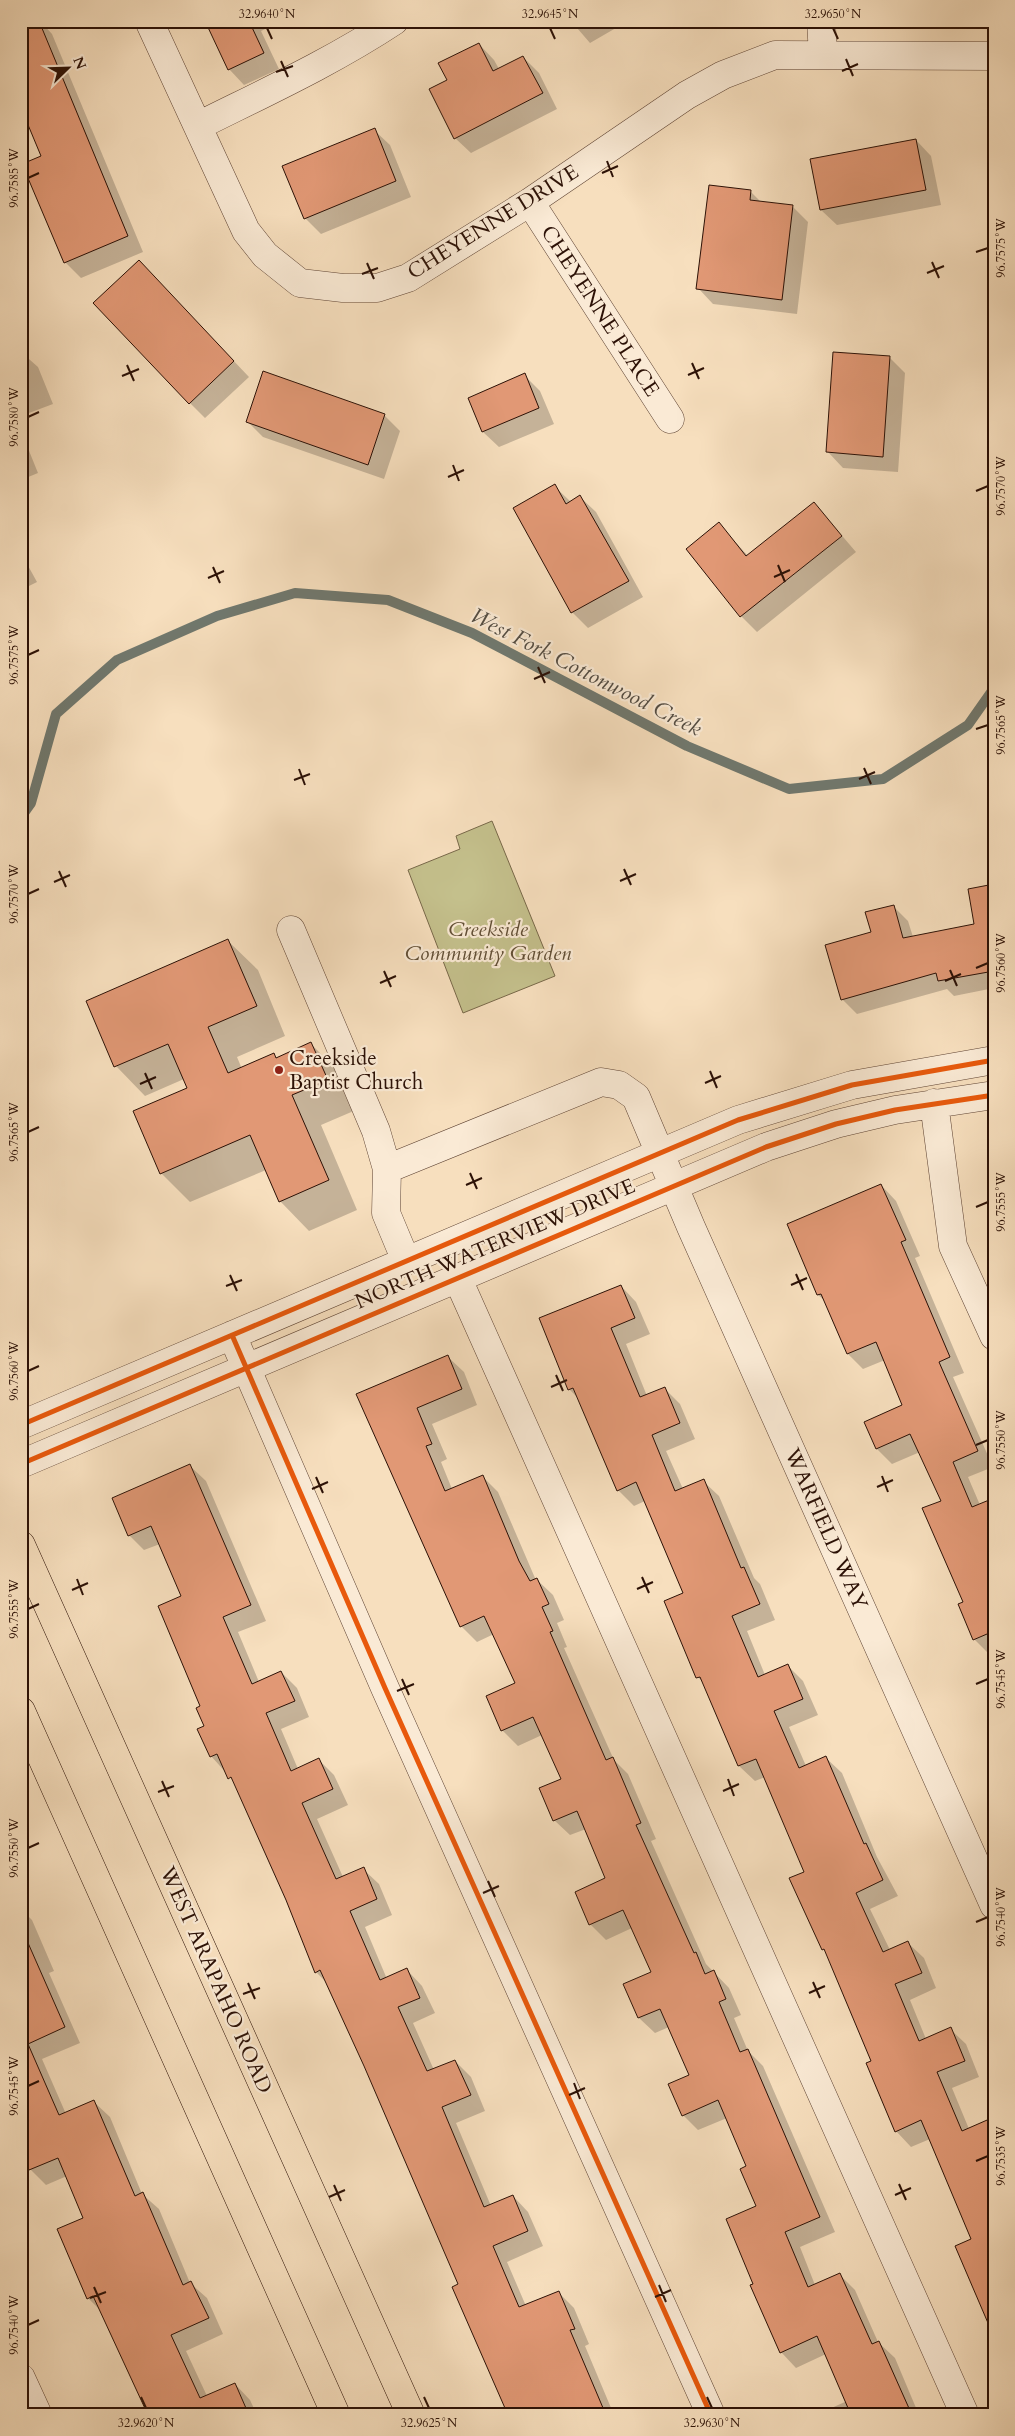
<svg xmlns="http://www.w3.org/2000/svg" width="1015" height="2436" font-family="Cardo,serif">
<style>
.green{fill:#c4c08c;stroke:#786849}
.shadow{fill:#0003}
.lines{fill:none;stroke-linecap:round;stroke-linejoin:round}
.stream{stroke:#70786e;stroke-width:10}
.building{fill:#e19875;stroke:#2c1106}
.minor-casing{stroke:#5f4434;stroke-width:29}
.major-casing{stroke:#2c1106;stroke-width:29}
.minor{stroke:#faead5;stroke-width:28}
.major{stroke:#f7dfbe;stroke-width:28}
.cycleway-casing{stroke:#faead5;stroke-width:8}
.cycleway{stroke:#e8590c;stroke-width:5}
.ticks{fill:none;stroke:#2c1106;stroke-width:2}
.poi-dot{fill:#8f2418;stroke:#faead5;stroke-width:2}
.labels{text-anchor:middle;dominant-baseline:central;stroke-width:4.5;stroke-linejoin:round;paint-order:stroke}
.street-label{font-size:21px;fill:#2c1106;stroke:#faead5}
.park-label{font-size:21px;font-style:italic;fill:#614e35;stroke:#faead5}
.poi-label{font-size:21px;fill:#2c1106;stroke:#faead5;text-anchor:start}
.water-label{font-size:22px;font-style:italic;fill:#544d43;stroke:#faead5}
.neatline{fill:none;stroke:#2c1106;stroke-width:2}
.ticks-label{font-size:12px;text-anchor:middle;fill:#2c1106}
</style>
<rect width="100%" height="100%" fill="#f7dfbe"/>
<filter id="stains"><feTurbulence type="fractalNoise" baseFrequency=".004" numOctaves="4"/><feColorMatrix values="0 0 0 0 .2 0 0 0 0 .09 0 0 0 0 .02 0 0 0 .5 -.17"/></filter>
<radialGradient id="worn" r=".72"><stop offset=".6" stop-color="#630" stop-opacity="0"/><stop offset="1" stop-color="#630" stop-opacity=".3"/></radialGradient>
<path class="green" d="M492,821l63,155 -92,37 -55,-143 52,-21 -4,-13z"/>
<path class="shadow" d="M30,21h10l12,13 91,218 -62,26 -16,-16 -22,-105z
M207,21h75l-21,10 18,38 -35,16 -15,-16z
M571,21h57l-38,22z
M479,44l15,16 5,9 24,-12 16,16 18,36 -86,44 -16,-15 -6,-57z
M374,130l16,15 21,52 -90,37 -16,-16z
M916,140l15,16 10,49 -104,20 -16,-15 -10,-50z
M750,191l12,12 31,4 15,15 -11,92 -84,-10 -15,-16z
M154,277l95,100 -44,41 -15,-15z
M21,352l17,15 15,37 -32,12z
M889,357l16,16 -7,99 -55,-4 -15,-16z
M264,373l121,43 15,15 -16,48 -121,-42 -16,-16z
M524,375l16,16 14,33 -55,23 -16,-15 -14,-34z
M21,431l17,42 -17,7z
M554,486l17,16 9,-5 16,15 47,85 -55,31 -16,-16 -58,-104z
M814,503l42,49 -99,80 -16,-16 -54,-67 32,-25 29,32z
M21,553l16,29 -16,8z
M994,885v103l-40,8 -7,-7 -90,25 -15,-15 30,-66 21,-27 15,15 5,16 62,-12z
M228,941l30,29 27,66 -48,21 5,12 32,-14 3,3 34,-14 29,29 16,37 -35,15 36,85 -48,21 -29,-30 -14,-31 -76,32 -29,-29 27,-84 -4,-10 -39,17 -29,-30z
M881,1185l15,16 24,55 -5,2 49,115 -11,4 40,90 -25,10 12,28 14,-6v154l-4,2 -16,-16 -32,-138 -22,-49 -28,12 -15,-15 -11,-26 38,-17 -19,-46 -22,9 -15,-15 -23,-53 -7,-6z
M621,1286l15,16 14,32 -24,10 21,52 17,-8 16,16 15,35 -29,12 17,38 20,-8 16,15 35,82 6,6 15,36 -28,11 18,44 22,-10 16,16 15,34 -29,12 17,39 20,-8 16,15 35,84 21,39 -28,13 20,41 18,-7 16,15 12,30 -26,12 16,39 24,-10 16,15 13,33 -27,11 17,41 4,111 -43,-101 -19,8 -15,-16 -23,-69 -46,-109 -4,-4 -33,-70 16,-7 -41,-95 -10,4 -16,-15 -34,-81 -7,-8 -13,-84 -40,-92 -11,5 -16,-16 -38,-90 -11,-11z
M448,1357l16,15 13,33 -45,19 15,35 -6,3 11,27 30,-13 16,16 37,86 18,17 11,25 -7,3 10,24 -3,1 50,112 14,14 28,65 -5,2 55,123 23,24 12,27 -7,3 14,33 15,15 72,166 -35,15 15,38 24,-11 16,16 23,52 17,16 24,57h-103l31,-14 -21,-47 -30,14 -15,-16 -26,-68 2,-77 -10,-40 -20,-49 -29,12 -15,-15 7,-40 -21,-48 -14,6 -16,-15 -14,-33 28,-13 -21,-44 -26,12 -16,-16 17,-45 -21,-50 -16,6 -16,-15 8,-40 -20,-45 -24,11 -16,-16 14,-46 -22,-50 -17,8 -16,-16 -103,-232z
M190,1466l16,15 60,140 -28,11 21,50 22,-10 16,16 12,29 -28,12 17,40 21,-9 15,15 14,30 -31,14 26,58 20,-8 16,15 13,31 -27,12 22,52 20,-9 15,16 13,27 -22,10 21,47 21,-9 16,16 14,34 -29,12 35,83 22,-10 15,16 15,34 -36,16 19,44 32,-14 16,16 15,36 -4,2 29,69h-105l-49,-130 -95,-220 -38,-82 -11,-11 -29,-72 -51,-116 -25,-28 -28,-159 -23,-53 -16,6 -15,-15z
M21,1909l11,11 22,51 -5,2 31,70 -38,16 24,55 28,-12 16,15 32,77 17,15 31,74 17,15 16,36 -37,17 21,45 28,-12 15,16 7,15h-109l-47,-104 -13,-13 -3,-80 -18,-42 -21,9 -16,-16 -9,-20z"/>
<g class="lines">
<path class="stream" d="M21,817l10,-14 25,-89 61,-54 100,-44 78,-23 93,7 84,33 215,113 102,43 94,-10 85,-54 26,-37"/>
</g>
<path class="building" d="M21,21h18l89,215 -64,27 -42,-99 19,-8 -20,-48z
M205,21h44l15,32 -36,17z
M479,43l14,28 30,-15 20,37 -89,46 -25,-50 18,-9 -9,-17z
M375,128l21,53 -92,38 -22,-53z
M916,139l10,51 -106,20 -10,-51z
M709,185l42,5 -1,10 43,5 -11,95 -86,-11z
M139,260l95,101 -45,43 -96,-101z
M833,352l57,4 -7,101 -57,-5z
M263,371l122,43 -17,51 -122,-43z
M525,373l14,35 -57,24 -14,-34z
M555,484l11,20 14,-9 49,86 -58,32 -58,-105z
M814,502l28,34 -102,81 -54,-68 33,-27 27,34z
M994,884v87l-56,10 -2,-8 -95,27 -16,-55 46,-13 -6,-20 29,-7 9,33 71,-14 -6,-35z
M228,939l29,67 -49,21 20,46 46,-20 2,5 35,-16 17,38 -36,15 37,85 -50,22 -29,-67 -90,39 -27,-63 54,-23 -19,-44 -54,23 -28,-66z
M881,1184l25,56 -5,2 49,115 -11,5 39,89 -25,11 19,45 22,-9v133l-21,9 -15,-36 5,-2 -41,-94 19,-7 -31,-67 -34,15 -12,-27 38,-17 -26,-63 -29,12 -26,-60 -4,1 -30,-71z
M621,1285l14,33 -24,10 29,69 25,-10 15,36 -28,12 23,56 29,-12 37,89 3,-1 16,37 -28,12 26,61 30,-13 15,35 -29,12 25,57 27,-12 38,88 2,-1 17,37 -27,13 27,59 25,-11 14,32 -27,11 24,57 32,-14 14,34 -28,11 25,59 32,-14v220l-39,-91 16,-7 -50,-119 -26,12 -29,-69 5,-2 -47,-112 -2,1 -33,-72 15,-6 -48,-113 -18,7 -38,-89 -4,1 -32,-77 19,-8 -47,-111 -19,9 -44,-103 -5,2 -29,-72z
M448,1355l14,34 -45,19 15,36 -6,2 19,45 38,-16 36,86 11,20 7,-3 12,26 -7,3 11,24 -3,1 56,128 7,-3 28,66 -5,2 58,128 2,-1 9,22 9,-4 12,29 -7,3 21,50 8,-3 72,168 -35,15 23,55 32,-14 32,71 7,-3 33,74h-61l-34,-79 -37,17 -30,-68 3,-1 -27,-65 30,-13 -16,-37 6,-3 -28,-66 -36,16 -14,-32 21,-9 -29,-66 -22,9 -15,-34 28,-12 -28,-62 -34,15 -14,-33 30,-14 -28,-67 -24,10 -14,-33 22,-9 -28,-62 -32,14 -15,-35 29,-13 -31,-67 -24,11 -104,-233z
M190,1464l61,141 -28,12 29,67 29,-13 14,30 -29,12 25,58 28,-13 14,31 -31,14 34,76 28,-12 13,32 -27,12 30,69 27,-12 13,30 -22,9 29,64 28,-11 16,35 -29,12 42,100 29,-12 15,36 -35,15 26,61 40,-16 16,38 -5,1 36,85h-98l-56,-128 6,-3 -94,-218 -44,-96 -5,3 -29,-73 -55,-123 -3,2 -11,-25 -7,3 -13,-28 7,-3 -8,-18 4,-2 -42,-100 23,-10 -30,-70 -23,10 -16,-38z
M21,1927l44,100 -37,17 31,71 35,-15 41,96 8,-4 40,93 8,-4 18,37 -38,17 29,63 35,-15 14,32h-101l-55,-119 -6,3 -30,-70 26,-11 -25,-60 -29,12 -8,-19z"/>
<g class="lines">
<defs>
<path id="minor" d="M149,21l97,210 19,24 35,28 43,5h34l31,-10 122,-76 157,-107 36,-20 52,-20 219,1
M821,21l2,34
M198,126c66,-33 134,-64 196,-105
M530,202l140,217
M291,930l85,201 11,38 214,-87 18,3 17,12 55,130 303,678
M934,1103l19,143 41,90
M387,1169l-1,44 20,48
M457,1277l508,1138
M232,1335l153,353 326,727
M21,1425l717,-305 114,-35 142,-25
M21,1464l745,-317 70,-23 59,-14 99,-15
M21,2378l17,37"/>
<path id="major" d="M21,1545l390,870
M21,1711l315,704"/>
</defs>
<use href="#minor" class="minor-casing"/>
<use href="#major" class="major-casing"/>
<use href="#minor" class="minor"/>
<use href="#major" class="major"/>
<defs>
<path id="cycleway" d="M232,1335l153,353 326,727
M21,1425l717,-305 114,-35 142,-25
M21,1464l745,-317 70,-23 59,-14 99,-15"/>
</defs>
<use href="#cycleway" class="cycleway-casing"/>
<use href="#cycleway" class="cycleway"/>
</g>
<path class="ticks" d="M267,28l5,11M550,28l5,11M833,28l5,11M846,59l7,17M281,61l7,16M842,71l16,-7M276,72l17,-6M607,161l6,16M602,173l16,-7M28,178l11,-5M976,252l12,-4M932,262l7,16M367,263l7,16M927,273l17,-7M362,274l16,-6M692,363l7,16M127,365l7,16M688,375l16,-7M122,376l17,-7M28,417l11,-5M453,465l6,16M448,477l16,-7M976,491l12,-5M778,565l7,17M213,567l7,16M774,577l16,-7M208,578l16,-7M28,655l11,-5M538,667l7,16M534,679l16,-7M976,729l12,-4M864,768l7,16M299,769l6,16M859,779l16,-7M294,780l16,-6M624,869l7,16M59,871l7,16M620,881l16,-7M54,882l16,-7M28,894l11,-5M976,968l12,-5M950,970l7,16M384,971l7,16M945,981l16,-7M380,983l16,-7M710,1071l7,17M145,1073l7,16M705,1083l16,-7M140,1084l16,-7M28,1132l11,-5M470,1173l7,16M466,1185l16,-7M976,1207l12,-5M796,1274l7,16M230,1275l7,16M791,1285l16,-7M226,1286l16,-6M28,1371l11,-5M556,1375l7,16M551,1387l16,-7M976,1445l12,-5M882,1476l6,16M316,1477l7,16M877,1487l16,-7M312,1489l16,-7M642,1577l7,16M77,1579l6,16M637,1589l16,-7M72,1590l16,-7M28,1609l11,-5M402,1679l7,16M976,1684l12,-5M397,1691l17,-7M728,1779l6,17M162,1781l7,16M723,1791l16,-7M158,1792l16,-6M28,1848l11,-5M488,1881l7,16M483,1893l16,-7M976,1922l12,-5M813,1982l7,16M248,1983l7,16M809,1993l16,-7M243,1994l17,-6M574,2083l6,16M28,2086l11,-5M569,2095l16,-7M976,2161l12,-5M899,2184l7,16M334,2185l7,16M895,2195l16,-7M329,2197l16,-7M659,2285l7,17M94,2287l7,16M655,2297l16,-7M90,2298l16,-6M28,2325l11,-5M141,2397l5,11M424,2397l5,11M707,2397l5,11"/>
<circle class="poi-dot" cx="279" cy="1070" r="5"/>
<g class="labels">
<g class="street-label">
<text transform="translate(493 222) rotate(-32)">CHEYENNE DRIVE</text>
<text transform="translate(600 311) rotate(57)">CHEYENNE PLACE</text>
<text transform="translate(495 1244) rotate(-23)">NORTH WATERVIEW DRIVE</text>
<text transform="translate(826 1529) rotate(66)">WARFIELD WAY</text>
<text transform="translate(216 1980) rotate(66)">WEST ARAPAHO ROAD</text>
</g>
<g class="park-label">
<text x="488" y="929">Creekside<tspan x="488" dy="24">Community Garden</tspan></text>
</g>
<g class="poi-label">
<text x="289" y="1058">Creekside<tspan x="289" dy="24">Baptist Church</tspan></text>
</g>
<g class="water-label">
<text transform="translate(586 672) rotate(27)">West Fork Cottonwood Creek</text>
</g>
</g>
<rect width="1015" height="2436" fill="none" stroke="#f7dfbe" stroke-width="55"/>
<g transform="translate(68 68) rotate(67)" stroke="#faead5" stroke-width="4" paint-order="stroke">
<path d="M0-4L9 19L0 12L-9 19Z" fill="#2c1106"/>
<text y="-8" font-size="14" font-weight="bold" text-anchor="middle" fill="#2c1106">N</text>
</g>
<rect x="28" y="28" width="960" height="2380" class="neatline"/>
<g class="ticks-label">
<text x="267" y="18">32.9640°N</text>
<text x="550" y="18">32.9645°N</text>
<text x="833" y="18">32.9650°N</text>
<text transform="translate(14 178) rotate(-90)" y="4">96.7585°W</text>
<text transform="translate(1001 248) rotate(-90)" y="4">96.7575°W</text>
<text transform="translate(14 417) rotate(-90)" y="4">96.7580°W</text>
<text transform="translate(1001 486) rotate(-90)" y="4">96.7570°W</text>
<text transform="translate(14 655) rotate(-90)" y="4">96.7575°W</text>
<text transform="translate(1001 725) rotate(-90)" y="4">96.7565°W</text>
<text transform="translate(14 894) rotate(-90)" y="4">96.7570°W</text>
<text transform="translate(1001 963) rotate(-90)" y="4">96.7560°W</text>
<text transform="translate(14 1132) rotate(-90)" y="4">96.7565°W</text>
<text transform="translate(1001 1202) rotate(-90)" y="4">96.7555°W</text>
<text transform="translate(14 1371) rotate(-90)" y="4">96.7560°W</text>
<text transform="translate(1001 1440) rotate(-90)" y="4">96.7550°W</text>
<text transform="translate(14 1609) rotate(-90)" y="4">96.7555°W</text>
<text transform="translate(1001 1679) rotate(-90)" y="4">96.7545°W</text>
<text transform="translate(14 1848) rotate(-90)" y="4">96.7550°W</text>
<text transform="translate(1001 1917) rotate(-90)" y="4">96.7540°W</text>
<text transform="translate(14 2086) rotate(-90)" y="4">96.7545°W</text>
<text transform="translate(1001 2156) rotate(-90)" y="4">96.7535°W</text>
<text transform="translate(14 2325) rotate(-90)" y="4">96.7540°W</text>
<text x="146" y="2427">32.9620°N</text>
<text x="429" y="2427">32.9625°N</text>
<text x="712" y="2427">32.9630°N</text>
</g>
<rect width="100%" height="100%" filter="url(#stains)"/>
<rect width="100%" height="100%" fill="url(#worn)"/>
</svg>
